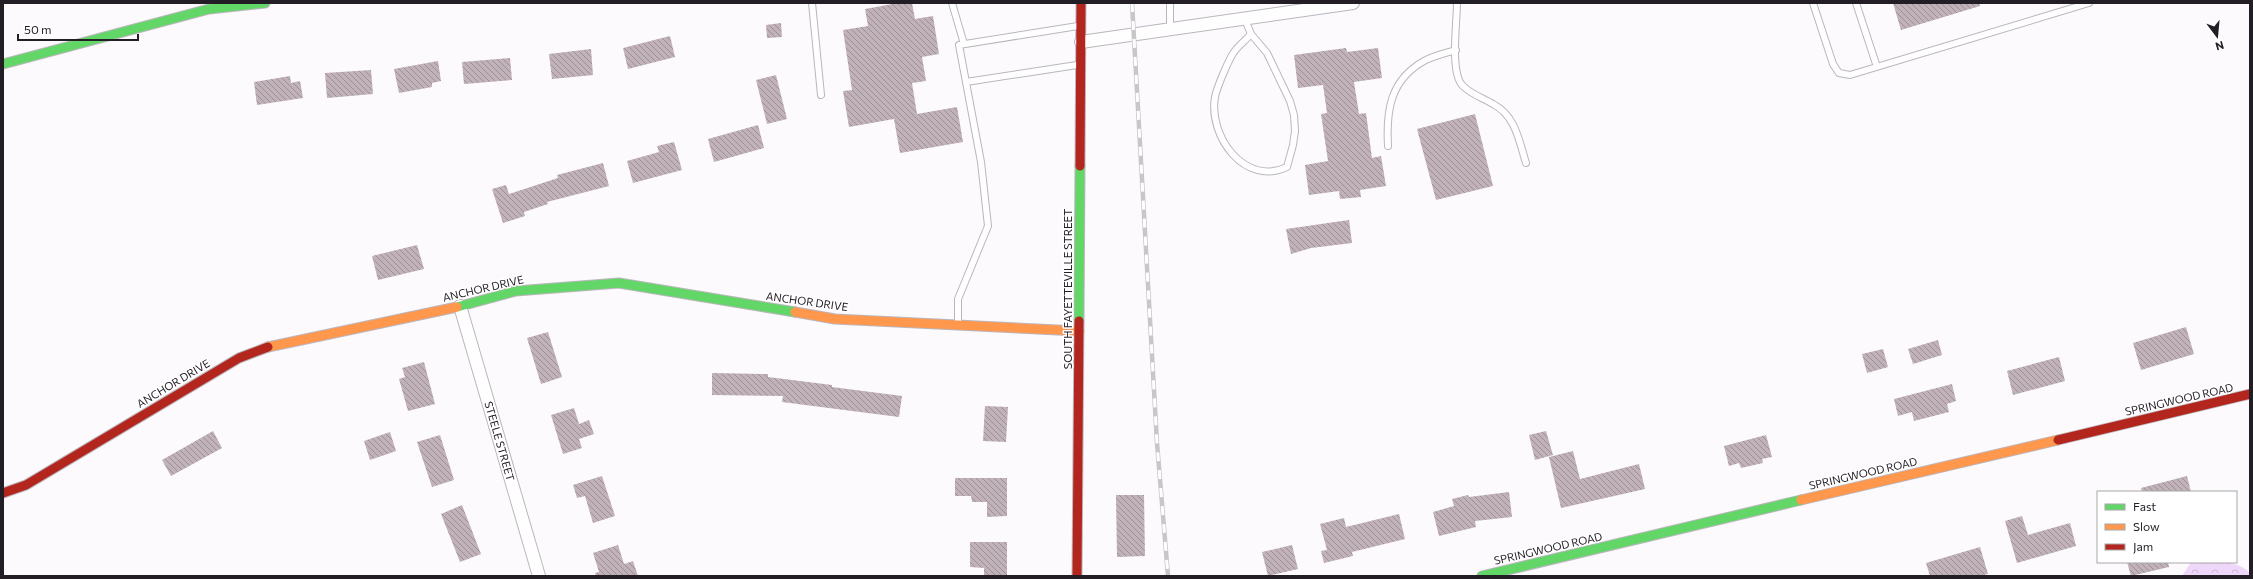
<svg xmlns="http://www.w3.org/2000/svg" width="2253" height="579" font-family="Commissioner,sans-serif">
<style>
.forest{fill:url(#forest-crowns)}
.building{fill:url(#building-back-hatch)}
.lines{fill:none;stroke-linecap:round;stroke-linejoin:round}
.lane-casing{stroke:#bbb6bd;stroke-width:8}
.street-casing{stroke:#bbb6bd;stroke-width:14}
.fast-casing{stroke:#bbb6bd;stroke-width:11}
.slow-casing{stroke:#bbb6bd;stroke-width:11}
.jam-casing{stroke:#bbb6bd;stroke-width:11}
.lane{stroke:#fffeff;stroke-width:6}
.street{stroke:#fffeff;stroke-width:12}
.fast{stroke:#63d668;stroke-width:9}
.slow{stroke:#ff974d;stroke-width:9}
.jam{stroke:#b3261e;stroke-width:9}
.rail-casing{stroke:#c8c7c8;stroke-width:4.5}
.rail{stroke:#fff;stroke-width:3;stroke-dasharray:9;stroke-linecap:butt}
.labels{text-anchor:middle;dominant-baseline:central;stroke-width:3;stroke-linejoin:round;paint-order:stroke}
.street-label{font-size:11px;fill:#231d26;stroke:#fff}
</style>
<defs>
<pattern id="forest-crowns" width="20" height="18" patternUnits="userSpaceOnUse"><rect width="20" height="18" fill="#eed7f9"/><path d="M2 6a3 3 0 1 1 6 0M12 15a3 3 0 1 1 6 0" fill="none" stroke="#ccb8d5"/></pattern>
<pattern id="building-back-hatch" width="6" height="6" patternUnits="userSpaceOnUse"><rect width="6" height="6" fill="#c1b2b9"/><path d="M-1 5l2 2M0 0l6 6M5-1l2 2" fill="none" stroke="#9c9096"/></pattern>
</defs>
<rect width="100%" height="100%" fill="#fcfafd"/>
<path class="forest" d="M2191,562c20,0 44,-4 59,11v3h-68z"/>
<path class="building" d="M898,3h14l3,16 18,-3 6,38 -17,3 4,24 -14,2 5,31 40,-7 6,35 -63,11 -6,-34 -45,8 -6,-36 9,-1 -9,-60 25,-4 -3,-17z
M1893,3h86l1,3 -79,24z
M781,23l1,14 -15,1 -1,-13z
M670,36l5,21 -47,12 -5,-21z
M1346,48l1,4 31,-4 4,30 -28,4 5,32 7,-1 6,45 9,-2 5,30 -26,4 1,7 -21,2 -1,-8 -30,4 -4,-30 23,-4 -7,-47 6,-1 -4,-28 -25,3 -4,-33z
M591,49l2,26 -41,4 -3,-25z
M510,58l2,22 -48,4 -2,-22z
M438,61l3,20 -9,2v4l-33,6 -5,-24z
M371,70l2,24 -46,4 -2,-25z
M776,75l11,44 -20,5 -11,-44z
M290,76l1,7 9,-2 3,17 -46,7 -3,-23z
M1475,114l18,72 -57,14 -19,-71z
M758,125l6,23 -50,14 -6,-23z
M674,142l8,28 -49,13 -6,-22 32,-9 -2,-6z
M603,163l6,23 -62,16 1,2 -24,8 1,4 -22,7 -11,-34 14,-4 3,9 49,-16 -1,-3z
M1349,220l3,23 -41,5 -20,6 -5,-25z
M417,245l7,24 -46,11 -6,-24z
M2186,327l8,27 -53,16 -8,-27z
M548,332l14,45 -21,7 -14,-46z
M1938,340l4,15 -29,9 -5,-15z
M1883,349l5,18 -21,6 -5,-19z
M2059,357l6,24 -52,14 -6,-24z
M424,362l11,42 -27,7 -9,-32 6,-2 -3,-9z
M712,373l56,1v3l64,8v2l70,9 -3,21 -117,-15 1,-6 -71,-1z
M1952,384l4,17 -9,3 2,8 -35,9 -2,-9 -14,4 -4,-17z
M985,406l23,1 -2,35 -23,-1z
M574,408l5,16 10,-4 5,14 -15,5 3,9 -19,6 -12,-39z
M213,431l9,17 -51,28 -9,-16z
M1546,431l7,24 -18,5 -6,-25z
M390,432l6,19 -26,9 -6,-19z
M440,435l14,45 -22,7 -15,-45z
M1766,435l6,22 -10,2 1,4 -22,5 -2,-5 -10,3 -5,-20z
M1573,451l7,28 59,-15 6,25 -84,19 -12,-51z
M602,476l13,40 -22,7 -8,-27 -8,2 -4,-13z
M2187,476l4,16h-49l-1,-4z
M955,478h52v38l-20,1v-15h-15l-1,-6h-16z
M1509,492l3,25 -37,4 1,6 -37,9 -6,-24 21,-6 -2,-7 16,-4 1,2z
M1116,495h28l1,61 -28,1z
M462,505l19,49 -21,8 -19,-48z
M1399,514l6,25 -53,13 1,4 -29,7 -3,-12 6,-1 -7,-26 24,-6 2,9z
M2022,516l6,19 42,-12 6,23 -59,17 -12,-42z
M970,542h37v34h-23v-8l-14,-1z
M618,545l6,19 9,-3 5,15h-42l-1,-3 4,-1 -6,-19z
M1292,545l6,24 -30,7 -6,-24z
M1980,547l8,27 -9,2h-49l-4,-13z
M2127,562h41l1,5 -38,9z"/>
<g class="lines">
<defs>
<path id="lane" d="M812,3l9,92
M952,3l12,41
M1170,3v25
M1457,3c0,19 -7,68 5,82 8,9 21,13 31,19 23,12 26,37 33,59
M1813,3l20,61 6,9 11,2 239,-72
M1856,3l21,64
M1244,17l7,17 16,19 23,48 4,14 1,16 -2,14 -6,22c-42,20 -79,-31 -72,-70 2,-10 14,-38 19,-45 5,-7 12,-12 17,-18
M966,82l111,-17
M1388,146c-2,-35 2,-66 36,-85 9,-5 22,-8 32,-11
M958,324v-25l30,-73 -7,-64 -22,-117 119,-19"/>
<path id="street" d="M1081,42l272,-39
M460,306l79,270"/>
<path id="fast" d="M3,64l206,-55 56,-6
M457,307l59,-16 103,-8 176,29
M1079,321l1,-155
M1482,576l319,-76"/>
<path id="slow" d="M795,312l40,7 244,12
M268,347l189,-40
M1801,500l257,-60"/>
<path id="jam" d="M1080,166l1,-163
M2058,440l192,-46
M3,493l23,-8 213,-127 29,-11
M1077,576l2,-255"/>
</defs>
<use href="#lane" class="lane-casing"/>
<use href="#street" class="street-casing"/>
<use href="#fast" class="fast-casing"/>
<use href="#slow" class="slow-casing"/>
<use href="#jam" class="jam-casing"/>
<use href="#lane" class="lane"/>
<use href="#street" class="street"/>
<use href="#fast" class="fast"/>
<use href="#slow" class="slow"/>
<use href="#jam" class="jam"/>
<defs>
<path id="rail" d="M1132,3l25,440 11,133"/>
</defs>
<use href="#rail" class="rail-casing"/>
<use href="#rail" class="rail"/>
</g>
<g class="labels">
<g class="street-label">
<text transform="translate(483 288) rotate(-13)">ANCHOR DRIVE</text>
<text transform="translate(1067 289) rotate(-90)">SOUTH FAYETTEVILLE STREET</text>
<text transform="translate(807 301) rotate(8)">ANCHOR DRIVE</text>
<text transform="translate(173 383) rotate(-31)">ANCHOR DRIVE</text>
<text transform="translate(2179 399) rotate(-13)">SPRINGWOOD ROAD</text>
<text transform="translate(500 441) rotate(74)">STEELE STREET</text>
<text transform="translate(1863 473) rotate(-13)">SPRINGWOOD ROAD</text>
<text transform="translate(1548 548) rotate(-13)">SPRINGWOOD ROAD</text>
</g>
</g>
<rect width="2253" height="579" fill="none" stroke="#231d26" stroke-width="8"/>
<rect x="2097" y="491" width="140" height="72" fill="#ffffff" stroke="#a7a5a8"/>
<rect x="2105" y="504" width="20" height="6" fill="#63d668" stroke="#a7a5a8"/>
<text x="2133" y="511" font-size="12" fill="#231d26">Fast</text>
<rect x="2105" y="524" width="20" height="6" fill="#ff974d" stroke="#a7a5a8"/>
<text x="2133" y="531" font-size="12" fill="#231d26">Slow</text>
<rect x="2105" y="544" width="20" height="6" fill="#b3261e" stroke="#a7a5a8"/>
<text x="2133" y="551" font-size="12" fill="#231d26">Jam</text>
<g transform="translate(2217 36) rotate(164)" stroke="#ffffff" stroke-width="3" paint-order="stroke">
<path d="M0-3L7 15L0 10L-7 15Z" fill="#231d26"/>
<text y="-6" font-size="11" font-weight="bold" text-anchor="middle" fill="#231d26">N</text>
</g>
<path d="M18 34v6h120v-6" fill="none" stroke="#231d26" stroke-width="2"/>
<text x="24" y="34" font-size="12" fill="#231d26" stroke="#ffffff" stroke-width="3" paint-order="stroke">50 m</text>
</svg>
